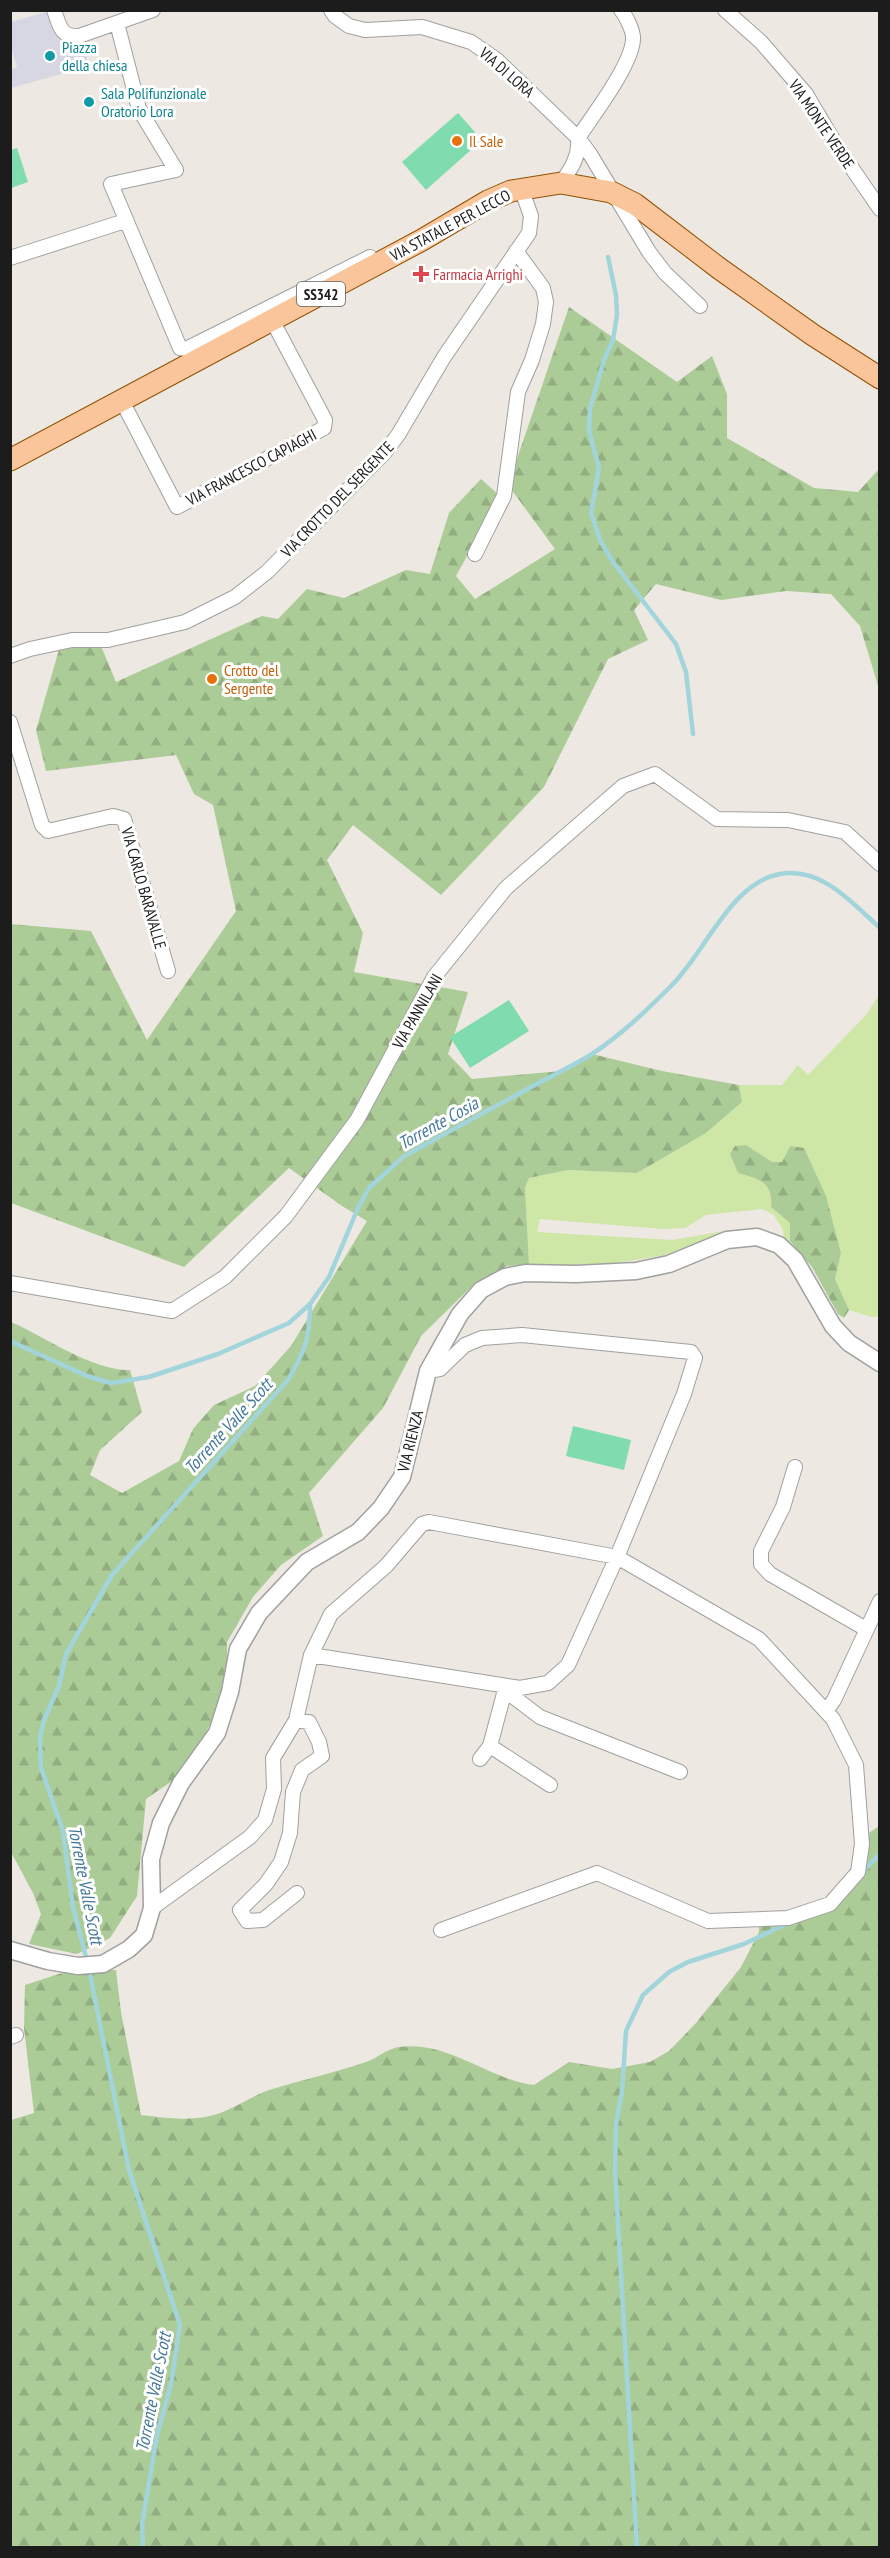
<svg xmlns="http://www.w3.org/2000/svg" width="890" height="2558" font-family="'PT Sans Narrow',sans-serif">
<style>
.grass{fill:#cee7a7}
.forest{fill:url(#forest-firs)}
.pitch{fill:#80dcae}
.plaza{fill:#d6d7e3}
.lines{fill:none;stroke-linecap:round;stroke-linejoin:round}
.stream{stroke:#a2d4db;stroke-width:4.5}
.minor-casing{stroke:#a0a0a0;stroke-width:16}
.tertiary-casing{stroke:#a0a0a0;stroke-width:19}
.primary-casing{stroke:#915203;stroke-width:23}
.minor{stroke:#fff;stroke-width:14}
.tertiary{stroke:#fff;stroke-width:16}
.primary{stroke:#fac59a;stroke-width:21}
.culture-dot{fill:#0f9aa8;stroke:#fff;stroke-width:2}
.food-dot{fill:#e8710a;stroke:#fff;stroke-width:2}
.health-dot{fill:#e0444e;stroke:#fff;stroke-width:2}
.labels{text-anchor:middle;dominant-baseline:central;stroke-width:6;stroke-linejoin:round;paint-order:stroke}
.shield{fill:#fff;stroke:#606060;stroke-width:1.5}
.shield-label{font-size:15px;font-weight:bold;fill:#1c1c1c}
.culture-label{font-size:16px;fill:#0d838f;stroke:#fff;text-anchor:start}
.street-label{font-size:16px;fill:#1c1c1c;stroke:#fff}
.food-label{font-size:16px;fill:#c56008;stroke:#fff;text-anchor:start}
.health-label{font-size:16px;fill:#be3a42;stroke:#fff;text-anchor:start}
.water-label{font-size:18px;font-style:italic;fill:#45799a;stroke:#fff}
</style>
<defs>
<pattern id="forest-firs" width="22" height="20" patternUnits="userSpaceOnUse" patternTransform="scale(1.5)"><rect width="22" height="20" fill="#accc97"/><path d="M5 1l3.5 6h-7zM16 11l3.5 6h-7z" fill="#93af82"/></pattern>
</defs>
<rect width="100%" height="100%" fill="#ede8e1"/>
<path class="grass" d="M879,995v321l-7,1 -23,-7 -14,-31 6,-26 -51,-107 -8,16h-10l-26,-17 -8,28c21,6 35,9 33,34l19,16v18l-6,-1 -1,-10 -9,-15 -12,-6 -56,6 -21,13 -22,1 -123,-10 -3,13 135,8 58,-10 -64,25 -68,11 -69,-2 -4,-76 4,-10 39,-8 69,3 69,-40 36,-31 -3,-17h43l16,-20 10,10 58,-60z"/>
<path class="forest" d="M569,307l108,75 35,-26 15,38v44l87,50 44,4 21,-23v220l-19,-63 -29,-32 -45,-3 -65,9 -65,-16 -22,26 14,30 -40,19 -64,128 -103,108 -88,-70 -26,35 36,73 -9,39 114,20 -20,62 24,25 90,-8 30,-17 70,17 77,14 3,17 -36,31 -69,40 -69,-3 -39,8 -4,10 4,76 -22,2 -34,19 -52,51 -38,72 -74,85 14,43 -42,29 -28,32 -26,45v18l-9,46 -17,38 -26,35 -29,20 -9,97 -27,42 -33,16 -48,-10 12,-30 -8,-21 -22,-41v-530c35,15 81,49 119,48l12,42 -42,38 -10,25 32,18 57,-32 14,-32 21,-24 41,-19 36,-40 76,-125 -25,-15 -53,-38 -105,99 -173,-64 -1,-279 81,7 56,109 89,-129 -23,-106 -19,-11 -18,-39 -130,16 -10,-41 24,-84h41l15,36 146,-66 16,3 29,-30 37,9 62,-28 24,4 19,-61 32,-34 19,17 -44,80 19,23 80,-50 -47,-64z
M746,1145l26,17h10l8,-16 14,2 22,48 15,57 -6,26 14,31 -5,8 -6,-4 -26,-47 -22,-26v-18l-19,-16c2,-25 -12,-28 -33,-34l-8,-19 5,-8z
M879,1826v721l-868,1v-428l23,-7 -10,-85 1,-43 46,-15h45l5,42 20,103c23,3 46,6 69,1 20,-4 39,-19 59,-26 32,-10 65,-17 97,-28 12,-4 20,-13 33,-15 49,-7 89,32 135,38l35,-23 43,7 38,-7 19,-11 27,-28 45,-56 18,-35v-19l43,-2 27,-10 27,-37 3,-24z"/>
<path class="pitch" d="M458,113l24,27 -56,50 -24,-28z
M17,148l11,34 -17,6v-38z
M509,1000l20,31 -59,37 -20,-31z
M573,1426l58,14 -7,30 -58,-14z"/>
<path class="plaza" d="M46,12l19,29 18,1 6,24 -78,22v-18l6,-3 -6,-21v-24z"/>
<g class="lines">
<path class="stream" d="M608,257l8,38 1,20 -4,25 -9,20 -14,49 -1,21 10,38 -8,45 10,29 12,20 63,82 10,28 7,62
M10,1341l77,35 24,7 38,-6 69,-23 71,-31 21,-19 19,-27 29,-69 11,-20 34,-31c43,-24 86,-47 128,-70 20,-11 42,-21 61,-33 29,-19 54,-43 79,-68 34,-33 60,-104 109,-112 42,-7 71,28 100,54
M863,1871l17,-17
M87,1961l-14,-54 -10,-76 -22,-63 -1,-30 4,-18 15,-34 7,-32 46,-79 176,-195c17,-29 22,-42 22,-76
M89,1969l40,201 51,155 -9,59 -14,51 -15,90 1,23
M637,2548l-22,-377 1,-47 6,-32 4,-61 17,-36 26,-23 19,-10 56,-18 46,-22"/>
<defs>
<path id="minor" d="M54,10c6,16 6,27 25,26l74,-26
M331,10l4,6 14,10 16,4 57,-3 49,15 26,18 81,78 12,16 59,98 16,21 35,33
M725,10l36,32 45,52 32,54 42,61
M117,23l22,86 37,61 -65,14 69,164 6,1 184,-92
M561,183c10,-14 19,-27 17,-45 15,-23 53,-72 55,-98 1,-8 -7,-24 -12,-30
M10,258l115,-37
M122,401l55,106 147,-79 1,-8 -53,-100
M475,554l29,-58 14,-104 14,-32 11,-36 3,-22 -3,-14 -27,-37
M10,656l20,-7 42,-9h36l77,-18 50,-25 32,-25 118,-120 13,-17 46,-78 85,-124 2,-17 -10,-28
M10,722l32,103 6,6 65,-15 11,3 44,152
M10,1283l162,28 53,-34 61,-61 71,-96 77,-143 72,-89 117,-102 32,-12 62,45 71,1 57,12 35,32
M795,1467l-12,40 -22,44v13l9,10 96,55
M311,1655l20,-41 55,-48 36,-42 7,-2 188,35 142,82 74,80 23,46 6,79 -4,28 -28,32 -42,14 -80,3 -111,-48 -156,57
M506,1686l5,9 29,22 140,55
M506,1686l-16,60 60,39
M826,1711l8,-11 46,-99
M296,1720l15,-65 209,33 28,-5 20,-18 49,-108 67,-163 11,-36 -4,-6 -169,-17 -40,3 -17,7 -25,24 -12,2
M480,1759l10,-13
M152,1908l98,-71 15,-17 9,-31 -1,-31 23,-38 13,2 10,20 3,14 -20,14 -9,22 -3,41 -9,29 -15,22 -26,26 7,11 16,-1 34,-27
M10,2037l6,-2"/>
<path id="tertiary" d="M10,1950l38,11 30,5 25,-2 26,-15 15,-14 8,-27 -1,-49 10,-36 20,-40 36,-50 13,-41 8,-43 21,-36 48,-51 51,-30 23,-24 21,-31 26,-106 32,-57 21,-24 24,-13 20,-4 51,1 60,-3 33,-7 58,-24 30,-3 22,8 16,15 38,66 16,17 31,20"/>
<path id="primary" d="M10,460l412,-220 66,-39 23,-10 50,-8 50,9 24,12 85,65 93,66 67,43"/>
</defs>
<use href="#minor" class="minor-casing"/>
<use href="#tertiary" class="tertiary-casing"/>
<use href="#primary" class="primary-casing"/>
<use href="#minor" class="minor"/>
<use href="#tertiary" class="tertiary"/>
<use href="#primary" class="primary"/>
</g>
<g class="culture-dot">
<circle cx="50" cy="56" r="6"/>
<circle cx="89" cy="102" r="6"/>
</g>
<g class="food-dot">
<circle cx="457" cy="141" r="6"/>
<circle cx="212" cy="679" r="6"/>
</g>
<path class="health-dot" d="M418 265h6v6h6v6h-6v6h-6v-6h-6v-6h6z"/>
<g class="labels">
<rect class="shield" x="297" y="282" width="48" height="24" rx="4.5"/>
<g class="shield-label">
<text x="321" y="294">SS342</text>
</g>
<g class="culture-label">
<text x="62" y="47">Piazza<tspan x="62" dy="18">della chiesa</tspan></text>
<text x="101" y="93">Sala Polifunzionale<tspan x="101" dy="18">Oratorio Lora</tspan></text>
</g>
<g class="street-label">
<text transform="translate(507 72) rotate(41)">VIA DI LORA</text>
<text transform="translate(822 124) rotate(56)">VIA MONTE VERDE</text>
<text transform="translate(450 225) rotate(-28)">VIA STATALE PER LECCO</text>
<text transform="translate(251 467) rotate(-28)">VIA FRANCESCO CAPIAGHI</text>
<text transform="translate(337 499) rotate(-46)">VIA CROTTO DEL SERGENTE</text>
<text transform="translate(144 888) rotate(74)">VIA CARLO BARAVALLE</text>
<text transform="translate(417 1011) rotate(-60)">VIA PANNILANI</text>
<text transform="translate(410 1441) rotate(-76)">VIA RIENZA</text>
</g>
<g class="food-label">
<text x="469" y="141">Il Sale</text>
<text x="224" y="670">Crotto del<tspan x="224" dy="18">Sergente</tspan></text>
</g>
<g class="health-label">
<text x="433" y="274">Farmacia Arrighi</text>
</g>
<g class="water-label">
<text transform="translate(438 1123) rotate(-29)">Torrente Cosia</text>
<text transform="translate(228 1426) rotate(-48)">Torrente Valle Scott</text>
<text transform="translate(86 1885) rotate(79)">Torrente Valle Scott</text>
<text transform="translate(153 2392) rotate(-79)">Torrente Valle Scott</text>
</g>
</g>
<rect width="890" height="2558" fill="none" stroke="#1c1c1c" stroke-width="24"/>
</svg>
